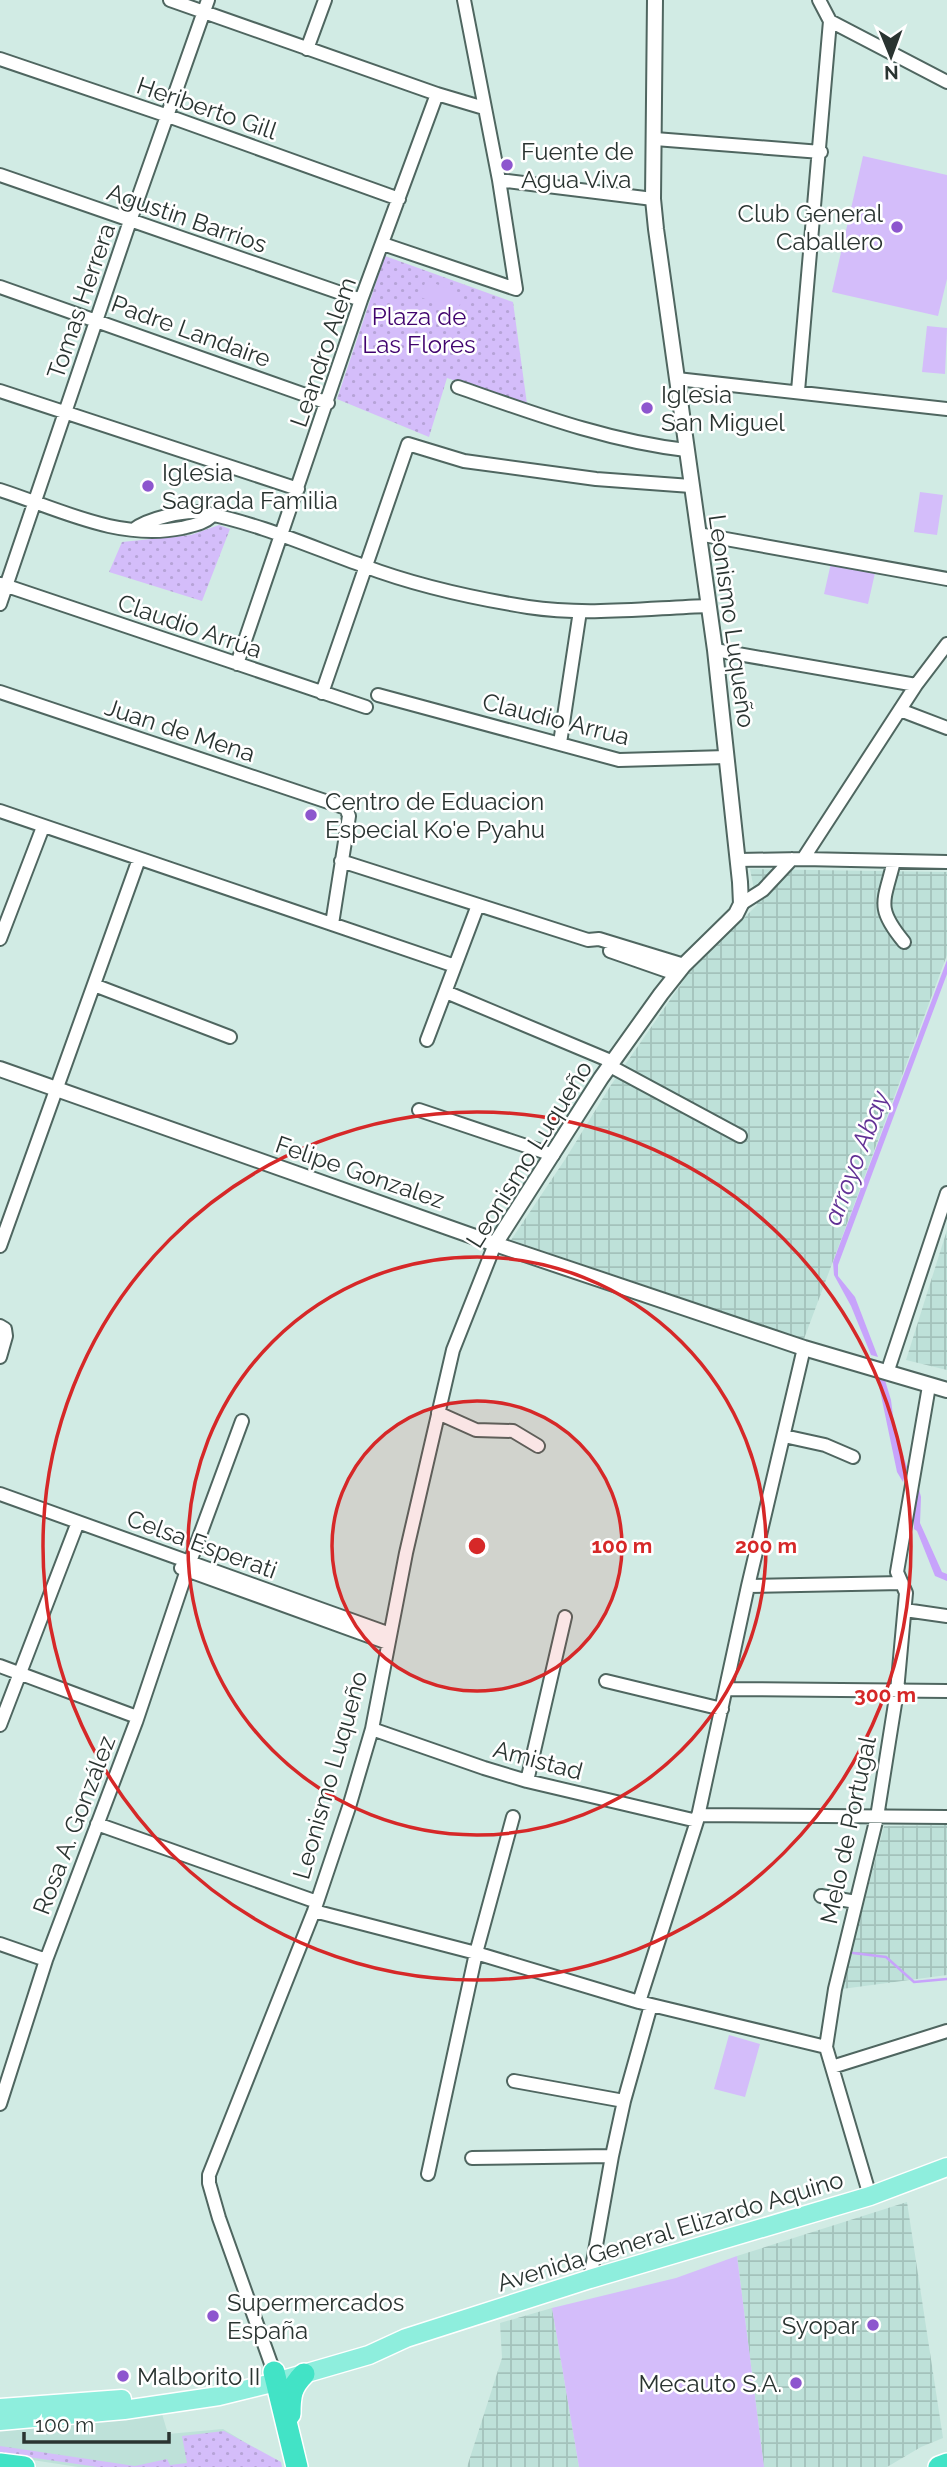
<svg xmlns="http://www.w3.org/2000/svg" width="947" height="2467" font-family="Raleway,sans-serif">
<style>
.built{fill:#bee1d9}
.industrial{fill:url(#industrial-grid)}
.green{fill:url(#green-dots)}
.pitch{fill:#d4bdfa}
.water{fill:#c7a3fb}
.lines{fill:none;stroke-linecap:round;stroke-linejoin:round}
.stream{stroke:#c7a3fb;stroke-width:2.5}
.minor-casing{stroke:#4f6660;stroke-width:16}
.tertiary-casing{stroke:#4f6660;stroke-width:18}
.primary-casing{stroke:#fff;stroke-width:21}
.motorway-casing{stroke:#fff;stroke-width:24}
.minor{stroke:#fff;stroke-width:12}
.tertiary{stroke:#fff;stroke-width:14}
.primary{stroke:#8eeedd;stroke-width:18}
.motorway{stroke:#42e3c6;stroke-width:21}
.ring{fill:none;stroke:#d62828;stroke-width:3.5}
.poi-dot{fill:#8d56ce;stroke:#fff;stroke-width:2.5}
.labels{text-anchor:middle;dominant-baseline:central;stroke-width:5;stroke-linejoin:round;paint-order:stroke}
.street-label{font-size:24px;fill:#2a3431;stroke:#fff}
.poi-label{font-size:24px;fill:#2a3431;stroke:#fff;text-anchor:start}
.park-label{font-size:24px;fill:#40036e;stroke:#fff}
.water-label{font-size:26px;font-style:italic;fill:#613195;stroke:#fff}
.centre{fill:#d62828;stroke:#fff;stroke-width:3.5}
.ring-label{font-size:21px;text-anchor:middle;font-weight:bold;fill:#d62828;stroke:#fff;stroke-width:5;stroke-linejoin:round;paint-order:stroke}
</style>
<defs>
<pattern id="industrial-grid" width="8" height="8" patternUnits="userSpaceOnUse" patternTransform="scale(1.75)"><rect width="8" height="8" fill="#bee1d9"/><path d="M0 4h8M4 0v8" fill="none" stroke="#a3c2bb"/></pattern>
<pattern id="green-dots" width="8" height="8" patternUnits="userSpaceOnUse" patternTransform="scale(1.75)"><rect width="8" height="8" fill="#d4bdfa"/><path d="M2 2h.1M6 6h.1" fill="none" stroke="#b6a3d7" stroke-width="1.8" stroke-linecap="round"/></pattern>
</defs>
<rect width="100%" height="100%" fill="#d1ebe4"/>
<path class="built" d="M162,2414l6,20 55,-5 51,31 3,7h-199l-78,-12v-28l93,-5z"/>
<path class="industrial" d="M750,869l197,3v83l-143,384 -293,-99 55,-82 45,-73 77,-111 69,-69z
M947,1230v140l-41,-10z
M947,1825v150l-105,14 42,-163z
M907,2202l36,236 -22,9 -34,20h-123l-27,-211z
M552,2308l27,159h-112l35,-109 -2,-35z"/>
<path class="green" d="M385,256l128,46 14,102 -80,-26 -18,59 -92,-38z
M219,525l11,4 -28,72 -93,-29 13,-30 69,-7z
M224,2431l57,31 1,5h-184l-98,-14v-7l135,20 32,-7 3,6 17,-2 -5,-27z"/>
<path class="pitch" d="M863,156l84,19v104l-9,37 -106,-24z
M426,280l38,15 -7,16 -37,-14z
M927,326l20,2 -2,46 -23,-2z
M920,492l23,3 -6,40 -23,-3z
M831,563l44,10 -7,31 -44,-10z
M729,2035l31,9 -15,53 -31,-8z
M737,2256l27,211h-185l-27,-159 124,-30z"/>
<path class="water" d="M947,960v14l-109,291v11l17,21 23,60 -7,-2 -20,-49 -17,-31 -1,-13z
M877,1376l7,1 7,23 4,32 12,35 -4,15 -6,-10z
M918,1485l3,12 -1,26 22,49 5,2v7l-12,-5 -18,-45 -3,-2v-28z"/>
<g class="lines">
<path class="stream" d="M853,1953l33,4 28,25 33,-3"/>
<defs>
<path id="minor" d="M170,0l267,94 47,14
M830,21l117,61
M307,49l18,-49
M0,59l168,57 231,83
M655,139l166,13
M0,175l361,125
M499,180l154,19
M383,244l133,45 -17,-109 -35,-180
M0,287l328,116
M677,379l270,30
M458,387c75,26 149,54 228,63
M0,391l298,98
M798,391l32,-370 -11,-21
M0,490c59,19 119,51 182,38 11,-3 21,-4 30,-12
M133,530c14,-11 53,-21 71,-17 54,10 107,34 160,53 53,20 108,32 164,41 59,9 121,1 180,-1
M698,534l249,45
M1,584l365,123
M0,604l130,-383 78,-221
M715,650l201,35
M237,664l124,-364 76,-206
M0,692l346,116 3,8 -17,108
M322,693l86,-249 56,17 132,18 95,7
M378,695l241,65 108,-3
M900,710l47,18
M560,743l20,-132
M0,811l455,155
M803,859l113,-174 31,-41
M738,860l65,-1 144,3
M341,861l247,79 11,-1 85,26
M894,861c-10,41 -19,46 10,81
M741,904l22,-14 29,-31
M0,939l43,-112
M610,951l66,23
M94,985l136,52
M446,992l167,70
M427,1040l51,-135
M610,1066l130,70
M419,1110l134,45
M0,1246l139,-387
M0,1326l5,3 1,7 -6,21
M887,1373l60,-180
M438,1413l38,17 37,1 25,15
M784,1436l41,9 28,12
M0,1494l390,140
M181,1568l207,75
M748,1586l154,-3
M905,1610l42,6
M0,1666l137,51
M606,1681l116,28
M726,1689l221,2
M0,1725l78,-203
M372,1729l112,39 43,13 170,40
M527,1781l38,-164
M698,1815l249,2
M97,1824l220,78
M821,1896l35,6
M314,1911l162,42 163,49 187,45
M0,1944l46,16
M639,2002l58,-181 51,-235 56,-238
M832,2067l115,-36
M514,2081l110,20
M0,2104l46,-144 90,-238 51,-152 55,-149
M472,2158l140,-2
M428,2174l48,-221 37,-136
M870,2196l-44,-149 9,-58 42,-172 20,-126 9,-98 -9,-21 32,-186
M590,2279l22,-123 12,-55 27,-96
M274,2372l-55,-154 -10,-35v-8l105,-264 35,-104 23,-78 34,-176 47,-203 42,-106"/>
<path id="tertiary" d="M0,1069l495,175 309,104 143,42
M495,1244l106,-166 60,-84 23,-29 52,-51 5,-10 -1,-22 -25,-232 -59,-421 -3,-30 2,-199"/>
<path id="primary" d="M0,2408l122,-9
M0,2421l124,-11 95,-14 57,-14 93,-27 37,-17 184,-59 280,-83 77,-29"/>
<path id="motorway" d="M274,2372l23,95
M290,2414c0,-18 1,-27 14,-40
M0,2464l24,3
M939,2467l8,-3"/>
</defs>
<use href="#minor" class="minor-casing"/>
<use href="#tertiary" class="tertiary-casing"/>
<use href="#primary" class="primary-casing"/>
<use href="#motorway" class="motorway-casing"/>
<use href="#minor" class="minor"/>
<use href="#tertiary" class="tertiary"/>
<use href="#primary" class="primary"/>
<use href="#motorway" class="motorway"/>
</g>
<circle cx="477" cy="1546" r="145" fill="#d62828" fill-opacity=".12"/>
<g class="ring">
<circle cx="477" cy="1546" r="145"/>
<circle cx="477" cy="1546" r="289"/>
<circle cx="477" cy="1546" r="434"/>
</g>
<g class="poi-dot">
<circle cx="507" cy="165" r="7"/>
<circle cx="897" cy="227" r="7"/>
<circle cx="647" cy="408" r="7"/>
<circle cx="148" cy="486" r="7"/>
<circle cx="311" cy="815" r="7"/>
<circle cx="213" cy="2316" r="7"/>
<circle cx="873" cy="2325" r="7"/>
<circle cx="123" cy="2376" r="7"/>
<circle cx="796" cy="2383" r="7"/>
</g>
<g class="labels">
<g class="street-label">
<text transform="translate(207 108) rotate(19)">Heriberto Gill</text>
<text transform="translate(187 218) rotate(19)">Agustin Barrios</text>
<text transform="translate(81 301) rotate(-71)">Tomas Herrera</text>
<text transform="translate(191 331) rotate(20)">Padre Landaire</text>
<text transform="translate(323 352) rotate(-71)">Leandro Alem</text>
<text transform="translate(732 621) rotate(82)">Leonismo Luqueño</text>
<text transform="translate(190 626) rotate(19)">Claudio Arrúa</text>
<text transform="translate(556 719) rotate(14)">Claudio Arrua</text>
<text transform="translate(180 730) rotate(18)">Juan de Mena</text>
<text transform="translate(529 1154) rotate(-58)">Leonismo Luqueño</text>
<text transform="translate(360 1172) rotate(19)">Felipe Gonzalez</text>
<text transform="translate(202 1544) rotate(20)">Celsa Esperati</text>
<text transform="translate(538 1760) rotate(15)">Amistad</text>
<text transform="translate(330 1775) rotate(-74)">Leonismo Luqueño</text>
<text transform="translate(74 1825) rotate(-69)">Rosa A. González</text>
<text transform="translate(848 1830) rotate(-78)">Melo de Portugal</text>
<text transform="translate(670 2231) rotate(-17)">Avenida General Elizardo Aquino</text>
</g>
<g class="poi-label">
<text x="521" y="151">Fuente de<tspan x="521" dy="28">Agua Viva</tspan></text>
<text x="883" y="213" text-anchor="end">Club General<tspan x="883" dy="28">Caballero</tspan></text>
<text x="661" y="394">Iglesia<tspan x="661" dy="28">San Miguel</tspan></text>
<text x="162" y="472">Iglesia<tspan x="162" dy="28">Sagrada Familia</tspan></text>
<text x="325" y="801">Centro de Eduacion<tspan x="325" dy="28">Especial Ko'e Pyahu</tspan></text>
<text x="227" y="2302">Supermercados<tspan x="227" dy="28">España</tspan></text>
<text x="859" y="2325" text-anchor="end">Syopar</text>
<text x="137" y="2376">Malborito II</text>
<text x="782" y="2383" text-anchor="end">Mecauto S.A.</text>
</g>
<g class="park-label">
<text x="419" y="316">Plaza de<tspan x="419" dy="28">Las Flores</tspan></text>
</g>
<g class="water-label">
<text transform="translate(856 1158) rotate(-69)">arroyo Abay</text>
</g>
</g>
<circle cx="477" cy="1546" r="10" class="centre"/>
<g class="ring-label">
<text x="622" y="1553">100 m</text>
<text x="766" y="1553">200 m</text>
<text x="885" y="1702">300 m</text>
</g>
<g transform="translate(891 56) rotate(179)" stroke="#ffffff" stroke-width="5" paint-order="stroke">
<path d="M0-5L12 26L0 18L-12 26Z" fill="#2a3431"/>
<text y="-10" font-size="19" font-weight="bold" text-anchor="middle" fill="#2a3431">N</text>
</g>
<path d="M24 2432v10h145v-10" fill="none" stroke="#2a3431" stroke-width="3.5"/>
<text x="35" y="2432" font-size="21" fill="#2a3431" stroke="#ffffff" stroke-width="5" paint-order="stroke">100 m</text>
</svg>
